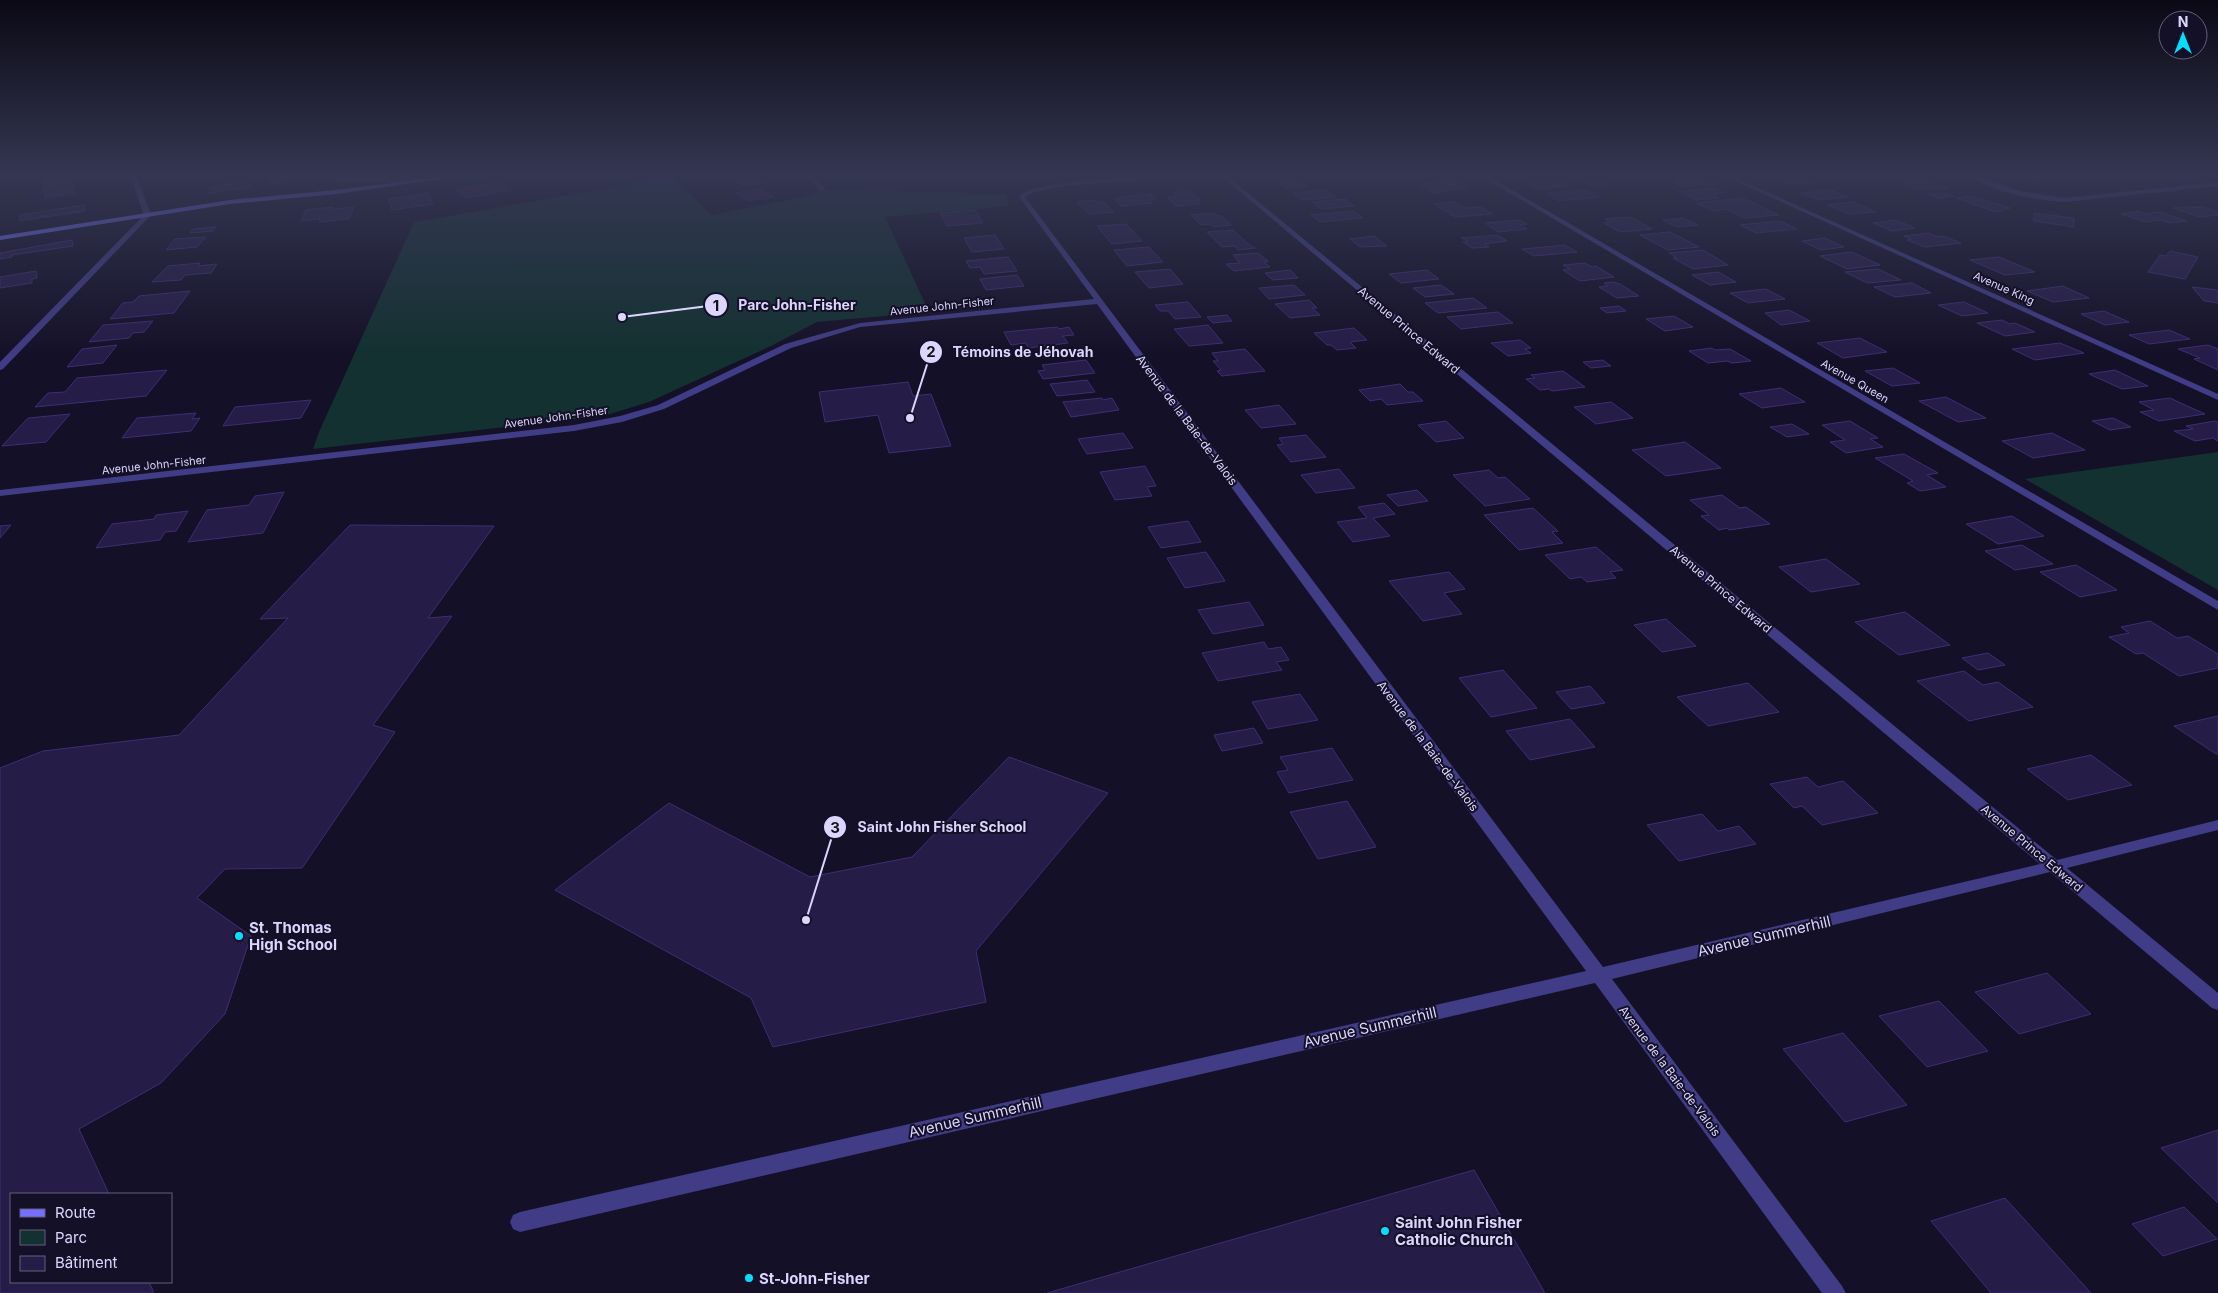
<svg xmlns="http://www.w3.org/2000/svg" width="2218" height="1293" font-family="Inter,sans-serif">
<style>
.green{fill:#133131}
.building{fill:#261c48;stroke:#3e2e73}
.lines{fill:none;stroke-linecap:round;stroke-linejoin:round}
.street{fill:#403c85;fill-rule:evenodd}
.secondary{fill:#766ffd;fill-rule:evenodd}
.poi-dot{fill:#05ddfc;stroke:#141027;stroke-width:2}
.labels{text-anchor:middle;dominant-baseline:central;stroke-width:4;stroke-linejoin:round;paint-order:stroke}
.far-street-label{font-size:11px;fill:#dcd6fe;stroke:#141027}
.street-label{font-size:12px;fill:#dcd6fe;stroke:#141027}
.near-poi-label{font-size:15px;font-weight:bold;fill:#dcd6fe;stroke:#141027;text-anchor:start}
.near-street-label{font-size:15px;fill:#dcd6fe;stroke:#141027}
.leader{fill:none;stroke:#dcd6fe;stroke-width:2}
.callout-dot{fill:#dcd6fe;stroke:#141027;stroke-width:2}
.mark-label{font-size:15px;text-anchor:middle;font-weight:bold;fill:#111}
.callout-label{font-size:14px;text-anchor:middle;font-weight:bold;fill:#dcd6fe;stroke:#141027;stroke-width:4;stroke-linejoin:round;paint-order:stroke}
</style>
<rect width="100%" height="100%" fill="#141027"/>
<path class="green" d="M326,175h139l-44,7h-90z
M669,175l43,40 91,-18 20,-7 184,4 1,12 -123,11 44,95 -112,10 -46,24 -122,56 -39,12 -35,5 -262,30 6,-17 95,-210 208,-36z
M2218,452v138l-193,-111 13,-2z"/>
<path class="building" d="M42,175h35l1,3 -35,5z
M189,175h35l-33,4z
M279,175h24l3,4 -36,5 -5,-7z
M556,175h34l-29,4z
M755,175l12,7 -23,4 -12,-8z
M944,175h40l3,4 -40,2z
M996,175h38l-36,3z
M1398,175h48l-41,4z
M1696,175l21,9 -34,3 -9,-4 8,-1 -13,-6z
M1769,175h26l17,7 -22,2z
M2015,175h43l11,3 -33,4z
M2069,175h41l-30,3z
M1295,176l13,10 -23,2 -13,-10z
M1922,177l26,11 -31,1 -12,-5 8,-1 -12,-4z
M1450,178l15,7 -4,1 5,2 -31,5 -13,-7 4,-1 -4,-2 19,-2 -4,-2z
M1558,180l12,6 -32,3 -12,-6z
M72,181l3,12 -30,5 -2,-12z
M248,181l3,6 -40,6 -2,-6z
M499,182l11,8 -45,8 -10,-9z
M1601,182l8,4 -15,1 -8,-4z
M1714,188l10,5 -13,1 8,4 -22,2 -18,-9z
M761,189l13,8 -26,4 -12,-8z
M1326,190l10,7 -33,3 -10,-7z
M1585,190l14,7 -40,4 -13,-8z
M1831,190l18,7 -31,3 -17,-7z
M1190,191l10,9h-4l4,4 -24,2 -9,-9 9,-1 -3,-3z
M428,193l5,11 -41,6 -4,-11z
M1945,193l9,3 -17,2 -9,-4z
M1151,194l5,6h-7l3,3 -31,3 -6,-7h5l-1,-2z
M1967,196l13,3 30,9 -14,4 -40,-14z
M1742,198l37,17 -34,3 -18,-9 -14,2 -16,-8z
M1345,199l9,7 -32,3 -10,-7z
M1095,200l2,3 7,-1 10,10 -24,2 -14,-12z
M1454,202l10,6 17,-1 11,7 -37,3 -21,-13z
M1854,202l22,10 -27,2 -22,-9z
M84,205l1,6 -65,10v-6z
M333,207l-1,2 22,-2 -5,12 -30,3 1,-3 -19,2 5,-11z
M2187,207h17l14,5v3l-18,2 -27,-9z
M975,210l8,13 -36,3 -7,-13z
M1353,211l10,7 -43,4 -9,-7z
M2139,211l6,3 15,-2 27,9 -17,2 -10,-3 -15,2 -24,-8z
M1213,213l4,3h4l10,9 -18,2 -3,-3 -9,1 -10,-10z
M2034,213l40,5v9l-40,-6z
M1630,217l22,12 -32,3 -16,-9 6,-1 -5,-3z
M1683,218l15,7 -21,2 -14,-7z
M1519,220l8,4 -7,1 7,4 -29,3 -13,-9z
M1896,220l19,8 -23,3 -19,-8z
M1780,221l17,8 -41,4 -16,-8z
M1126,224l16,17 -30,3 -15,-18z
M216,227l-3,4 -23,2 3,-4z
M1233,230l15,14 7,4 -17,2 -4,-4 -12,1 -15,-15z
M1670,232l29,15 -31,3 -28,-15z
M1929,233l8,4 6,-1 18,7 -36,4 -18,-7 4,-1 -7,-3z
M995,235l9,14 -32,3 -8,-14z
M1497,235l10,6 -23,3 5,3 -17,1 -9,-6h5l-6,-4z
M1374,236l13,10 -27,1 -10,-8z
M206,237l-9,10 -31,3 9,-11z
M1825,238l19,9 -23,3 -19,-9z
M72,240l1,6 -61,9v2l-12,2v-6z
M1565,245l12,7 -43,4 -12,-7z
M1149,247l14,15 -36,4 -13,-16z
M1703,250l25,15 -35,4 -20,-11h4l-8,-5z
M2170,251l28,6 -13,22 -37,-7 12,-17 6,1z
M1852,252l28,13 -33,4 -27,-13z
M1258,253l10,8 -4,1 6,5 -36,4 -8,-7 14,-1 -7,-8z
M1008,257l9,14 -33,3 -4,-7 -10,1 -4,-7z
M1999,257l36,15 -30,3 -35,-15z
M200,263l-2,3 19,-2 -6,9 -26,2 -4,5 -29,2 16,-16z
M1585,263l7,4 4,-1 18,11 -34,4 -17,-11 7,-1 -7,-4z
M1170,269l13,15 -34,4 -14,-16z
M1878,269l23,11 -34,3 -22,-11z
M1290,270l8,8 -25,2 -8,-7z
M1427,270l12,9 -38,4 -12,-9z
M36,271l1,7 -5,1v4l-32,5v-11z
M1718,272l18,10 -26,3 -18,-10z
M1017,275l7,11 -38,4 -6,-11z
M1613,282l7,2 19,12 -22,2 -18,-11 9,-1 -4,-3z
M1912,283l19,10 -36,4 -21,-10z
M1294,285l11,10 -36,4 -10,-11z
M1441,285l13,9 -29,3 -12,-9z
M2063,286l26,12 -36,4 -26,-11z
M2192,287l26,3v13l-14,-2z
M1766,289l19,10 -37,4 -18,-10z
M190,291l-16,22 -64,6 13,-16 10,-1 6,-6z
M1473,298l14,10 -49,5 -13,-10z
M1309,300l8,8h-5l8,7 -30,3 -15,-14z
M1188,302l13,15 -26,2 -7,-8h-8l-5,-6z
M1964,302l24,11 -26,3 -24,-11z
M1619,306l7,5 -19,2 -7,-5z
M1789,310l21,11 -29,4 -16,-12z
M2104,311l25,11 -24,3 -24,-11z
M1498,312l15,11 -52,6 -14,-12z
M1227,315l5,6 -19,2 -6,-6z
M1674,316l19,11 -28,4 -19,-12z
M2002,320l8,4 5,-1 20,9 -30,4 -28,-13z
M153,321l-9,11 -11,1 -4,5 -40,4 14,-17z
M1208,325l15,18 -34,3 -15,-17z
M1057,327l2,2 10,-2 5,8 -11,1 5,7 -40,5 -2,-5 -15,2 -7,-13z
M1354,328l13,12 -17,2 6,6 -19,2 -6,-5h-4l-13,-12z
M2169,330l21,9 -41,5 -20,-9z
M1860,338l27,14 -44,6 -26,-15z
M1520,340l11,8 -6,1 6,4 -23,3 -17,-13z
M2060,343l24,10 -49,7 -23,-11z
M117,345l-14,18 -36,4 15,-18z
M2208,345l10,4v21l-24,-11 6,-1 -22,-9z
M1712,348l3,2 15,-1 21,12 -19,2 -5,-2 -19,2 -19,-12z
M1245,349l20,22 -43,5 -5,-5 4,-1 -8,-9h5l-6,-8z
M1086,360l9,13 -52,6 -5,-8 7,-1 -3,-5z
M1603,360l8,6 -20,2 -8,-6z
M1893,368l27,15 -28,3 -27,-15z
M167,370l-21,26 -111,11 13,-14 17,-1 12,-14z
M2115,370l33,16 -26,3 -33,-15z
M1563,371l22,16 -33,4 -3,-2 -9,1 -14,-11 9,-1 -4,-3z
M1087,380l8,12 -38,4 -7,-12z
M908,382l5,14 18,-2 20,52 -62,7 -11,-38 -53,7 -6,-30z
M1400,384l8,8h5l10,9 -36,4 -6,-6 -11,2 -11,-11z
M1781,388l24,14 -43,6 -23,-14z
M1946,397l40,21 -28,4 -39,-21z
M1102,398l1,2 9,-2 7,12 -48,7 -8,-15z
M2170,398l15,7 20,9 -46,7 -19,-9 14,-2 -15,-8z
M311,400l-10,18 -78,8 12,-19z
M1611,402l22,16 -37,6 -22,-17z
M1279,405l17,19 -35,4 -16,-18z
M196,413l-4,6 8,-1 -9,13 -69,7 15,-20z
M70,414l-24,28 -44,4 26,-28z
M2113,418l18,9 -21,3 -18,-9z
M1446,421l18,17 -28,4 -18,-17z
M1850,421l28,17 -8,1 13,8 -37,6 -16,-11 15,-2 -23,-15z
M2215,421l3,1v19l-5,-3 -18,3 -21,-10 19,-2 -7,-3z
M1792,424l17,10 -22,3 -17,-10z
M1123,433l10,15 -46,6 -9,-15z
M2052,433l33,17 -52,8 -31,-17z
M1306,435l20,22 -35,5 -14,-17 6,-1 -4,-6z
M1685,442l36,26 -55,8 -34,-26z
M1904,454l34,19 -11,2 19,12 -26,4 -13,-8 6,-2 -38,-23z
M1145,466l11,20 -9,1 5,9 -37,4 -15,-28z
M1339,469l16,19 -39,5 -15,-18z
M1489,470l9,8 7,-1 25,22 -45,7 -32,-31z
M1417,490l11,11 -30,5 -11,-11z
M284,492l-21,41 -75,9 19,-32 42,-5 6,-9z
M1722,495l18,13 6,-1 24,17 -41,6 -2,-2 -8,2 -18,-14 8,-1 -19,-15z
M1384,503l11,11 -22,4 17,18 -37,6 -16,-20 30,-4 -9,-11z
M1533,508l25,23 -6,1 11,11 -44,7 -35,-35z
M188,511l-12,20 -11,1 -5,8 -64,8 16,-24 42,-5 2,-4z
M2012,516l32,20 -46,8 -32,-20z
M1188,521l13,21 -40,6 -13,-21z
M11,525l-11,13v-12z
M350,525l144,1 -66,92 24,-2 -79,109 22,7 -93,136 -77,1 -28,29 54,38 -26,78 -64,69 -82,46 30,65h-98v88h138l5,11h-154v-525l43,-17 136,-16 109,-117 -28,1z
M2022,545l31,19 -38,6 -30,-19z
M1596,547l27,23 -13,2 6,6 -29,4 -6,-5 -11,2 -25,-24z
M1206,552l19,29 -40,7 -18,-30z
M1826,559l34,25 -49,8 -32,-25z
M2076,565l41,25 -37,7 -40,-25z
M1449,572l16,17 -21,4 18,21 -39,7 -34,-40z
M1249,602l15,23 -51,9 -15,-24z
M1905,612l45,33 -51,10 -44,-33z
M1666,619l30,27 -34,6 -28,-27z
M2150,621l27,17 11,-2 30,18v14l-39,8 -36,-23 -7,1 -27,-17 20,-4 -8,-6z
M1264,642l4,7 13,-2 8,13 -13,2 6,8 -64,11 -16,-28z
M1988,653l17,12 -27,5 -16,-12z
M1503,670l34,38 -46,9 -32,-39z
M1964,671l19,14 15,-3 35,25 -64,14 -52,-40z
M1748,683l31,29 -71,14 -31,-29z
M1590,686l15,17 -34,6 -15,-17z
M1300,694l18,26 -50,9 -16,-27z
M2218,716v38h-2l-42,-28z
M1570,719l25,28 -65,13 -24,-29z
M1254,728l9,15 -41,8 -8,-16z
M1332,748l21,32 -64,13 -12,-21 11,-2 -8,-13z
M2091,755l41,30 -64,15 -41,-31z
M1009,757l99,36 -132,158 10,51 -213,45 -22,-49 -196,-108 114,-87 141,74 102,-20z
M1807,777l11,10 25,-6 35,32 -56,12 -20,-19 -8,2 -24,-24z
M1347,801l29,46 -58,12 -28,-47z
M1702,814l16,17 21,-5 17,18 -77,17 -32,-36z
M2047,973l44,41 -72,20 -44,-42z
M1939,1001l49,50 -61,16 -48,-51z
M1843,1033l64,72 -62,17 -62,-73z
M2218,1130v73l-57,-55z
M1474,1170l71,123h-498z
M2005,1198l86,95h-100l-60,-72z
M2184,1207l33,32 -54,17 -31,-32z"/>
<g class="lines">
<path class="street" d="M130,175h6l15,40 -148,154 -3,1v-8l144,-147z
M807,175h6l12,14v2h-4z
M1187,175h24l-3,2c-29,2 -168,5 -183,20l578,770 437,-103 -820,-689h6l831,685 161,-40v10l-151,38 151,125v17l-6,-2 -162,-136 -438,107 230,307 4,7h-24l-227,-310 -1075,249 -7,-3 -3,-7 3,-7 7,-3 1066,-241 -489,-667 -237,23 -69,21 -127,61 -42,13 -48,9 -574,65v-6l574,-65 46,-9 38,-11 127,-61 75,-21 234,-24 -74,-101v-2c17,-18 137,-19 167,-21z
M1479,175h7l732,426v9z
M1722,175h7l489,219v6z
M1968,175h7l44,16 46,7 153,-16v4l-153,16c-29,-2 -73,-9 -97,-27z"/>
<path class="secondary" d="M454,175h14l-132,19 -106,10 -230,36v-4l230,-36 106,-10z"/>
</g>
<linearGradient id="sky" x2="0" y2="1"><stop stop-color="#0b0915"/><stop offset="0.49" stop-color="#343752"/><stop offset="1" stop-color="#343752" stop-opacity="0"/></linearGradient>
<rect width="2218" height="356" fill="url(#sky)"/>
<g class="poi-dot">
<circle cx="239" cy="936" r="5"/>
<circle cx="1385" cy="1231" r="5"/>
<circle cx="749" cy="1278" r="5"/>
</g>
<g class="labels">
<g class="far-street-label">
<text transform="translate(2004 288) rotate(24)">Avenue King</text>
<text transform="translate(942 306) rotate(-6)">Avenue John-Fisher</text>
<text transform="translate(1855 381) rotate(30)">Avenue Queen</text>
<text transform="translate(556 417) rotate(-8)">Avenue John-Fisher</text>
<text transform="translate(154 465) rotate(-6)">Avenue John-Fisher</text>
</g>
<g class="street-label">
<text transform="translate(1409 330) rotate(40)">Avenue Prince Edward</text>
<text transform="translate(1187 420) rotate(53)">Avenue de la Baie-de-Valois</text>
<text transform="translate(1721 589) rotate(40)">Avenue Prince Edward</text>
<text transform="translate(1428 746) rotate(53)">Avenue de la Baie-de-Valois</text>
<text transform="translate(2032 848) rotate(40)">Avenue Prince Edward</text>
<text transform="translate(1670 1071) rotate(53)">Avenue de la Baie-de-Valois</text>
</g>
<g class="near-poi-label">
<text x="249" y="927">St. Thomas<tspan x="249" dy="17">High School</tspan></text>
<text x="1395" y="1222">Saint John Fisher<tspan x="1395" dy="17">Catholic Church</tspan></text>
<text x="759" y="1278">St-John-Fisher</text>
</g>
<g class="near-street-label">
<text transform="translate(1764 936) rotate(-13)">Avenue Summerhill</text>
<text transform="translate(1370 1027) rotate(-13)">Avenue Summerhill</text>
<text transform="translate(975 1117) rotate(-13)">Avenue Summerhill</text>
</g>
</g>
<path class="leader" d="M622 317L716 305M910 418L931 352M806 920L835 827"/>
<g class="callout-dot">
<circle cx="622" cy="317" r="5"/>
<circle cx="910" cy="418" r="5"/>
<circle cx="806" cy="920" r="5"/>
<circle cx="716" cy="305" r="12"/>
<circle cx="931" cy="352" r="12"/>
<circle cx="835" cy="827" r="12"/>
</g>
<g class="mark-label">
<text x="716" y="311">1</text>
<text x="931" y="357">2</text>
<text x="835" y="833">3</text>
</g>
<g class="callout-label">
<text x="797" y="310">Parc John-Fisher</text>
<text x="1023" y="357">Témoins de Jéhovah</text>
<text x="942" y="832">Saint John Fisher School</text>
</g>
<rect x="10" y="1193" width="162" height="90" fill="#141027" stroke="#645f7d"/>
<rect x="20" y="1209" width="25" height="8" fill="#766ffd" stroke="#645f7d"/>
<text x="55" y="1218" font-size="15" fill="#dcd6fe">Route</text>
<rect x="20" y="1230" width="25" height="15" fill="#133131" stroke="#645f7d"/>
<text x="55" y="1243" font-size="15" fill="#dcd6fe">Parc</text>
<rect x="20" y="1256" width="25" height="15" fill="#261c48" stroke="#645f7d"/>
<text x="55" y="1268" font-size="15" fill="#dcd6fe">Bâtiment</text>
<g transform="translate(2183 35)"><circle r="24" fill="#141027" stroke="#645f7d"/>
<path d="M0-4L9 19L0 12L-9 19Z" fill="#05ddfc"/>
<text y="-8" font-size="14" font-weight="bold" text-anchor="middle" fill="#dcd6fe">N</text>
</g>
</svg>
